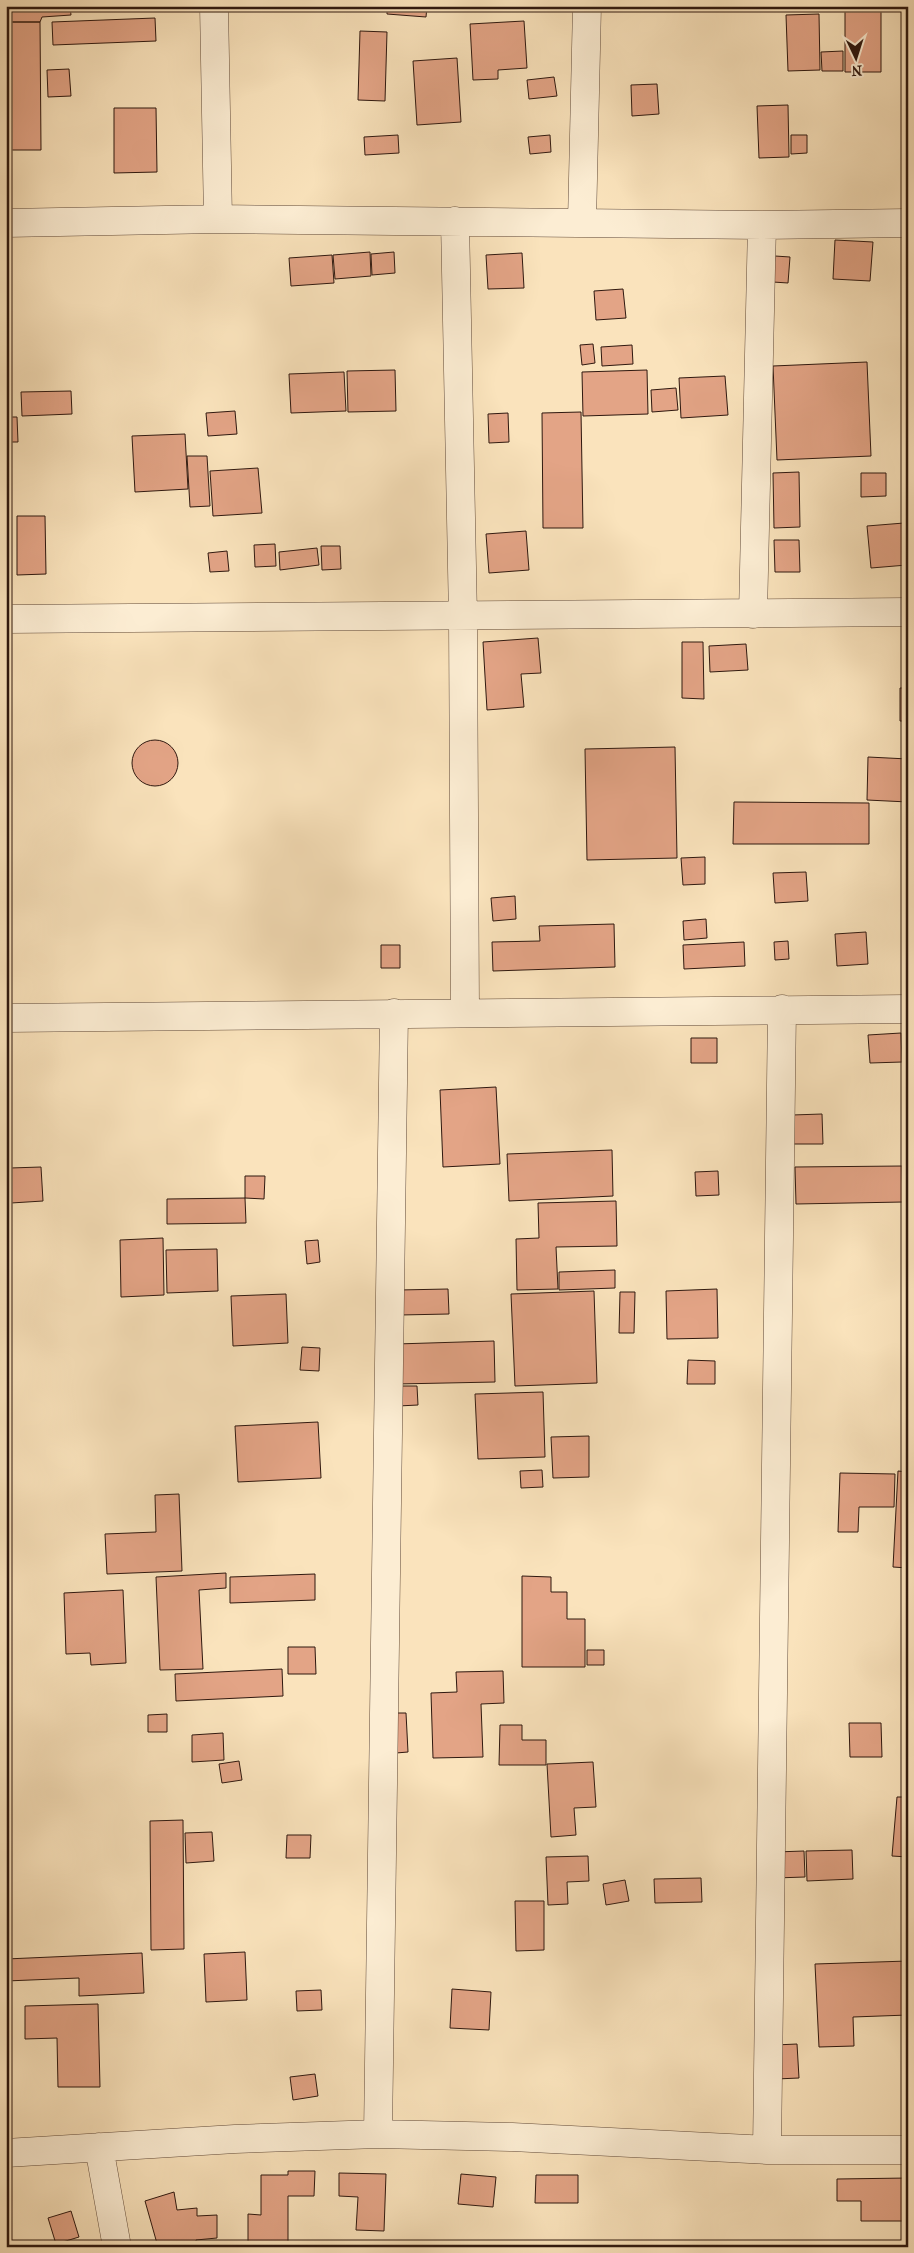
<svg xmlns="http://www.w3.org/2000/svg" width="914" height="2253" font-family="'IM FELL French Canon',serif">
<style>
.building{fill:#e3a486;stroke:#2f180f}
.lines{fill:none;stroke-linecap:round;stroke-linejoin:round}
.minor-casing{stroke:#624b3a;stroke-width:29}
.minor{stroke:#fcedd3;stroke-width:28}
</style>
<rect width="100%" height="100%" fill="#fae3bc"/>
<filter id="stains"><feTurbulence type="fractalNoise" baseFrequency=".004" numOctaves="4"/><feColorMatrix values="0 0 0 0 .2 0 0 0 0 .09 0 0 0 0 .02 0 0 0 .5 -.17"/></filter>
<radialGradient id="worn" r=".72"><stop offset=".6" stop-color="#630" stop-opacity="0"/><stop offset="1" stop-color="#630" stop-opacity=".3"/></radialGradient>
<path class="building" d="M6,6h64l1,9 -29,2 -2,5h-34z
M289,6h61v3l-61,-2z
M387,6h40l-1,11 -39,-3z
M845,6h36v66h-36z
M819,14l1,56 -32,1 -2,-56z
M155,18l1,23 -103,4 -1,-23z
M524,21l3,47 -29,2v9l-25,1 -3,-56z
M6,22h34l1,128h-35z
M360,31l27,1 -2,69 -27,-1z
M843,51v20h-21l-1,-19z
M457,58l4,64 -44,3 -4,-64z
M69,69l2,27 -23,1 -1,-27z
M554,77l3,19 -28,3 -2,-19z
M657,84l2,30 -27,2 -1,-31z
M788,105l1,52 -30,1 -2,-52z
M114,108h42l1,64 -43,1z
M398,135l1,18 -34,2 -1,-18z
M550,135l1,17 -21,2 -2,-17z
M791,135h16v18l-16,1z
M835,240l38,2 -3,39 -37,-2z
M370,252l1,24 -36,3 -2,-24z
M394,252l1,21 -23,2 -1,-21z
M522,253l2,35 -36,1 -2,-34z
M332,255l2,28 -43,3 -2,-28z
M775,256l15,1 -2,26 -15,-1z
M623,289l3,29 -30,2 -2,-29z
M593,344l2,19 -13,2 -2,-20z
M632,345l1,19 -31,2 -1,-19z
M867,362l4,94 -94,4 -4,-94z
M395,370l1,41 -48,1 -1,-41z
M647,370l1,44 -65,2 -1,-44z
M344,372l2,39 -55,2 -2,-39z
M725,376l3,39 -47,3 -2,-40z
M676,388l2,22 -26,2 -1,-22z
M71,391l1,23 -50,2 -1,-24z
M235,411l2,23 -29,2 -2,-23z
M581,412l2,116h-40l-1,-115z
M508,413l1,29 -20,1 -1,-29z
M6,417h11l1,25h-12z
M185,434l3,55 -53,3 -3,-56z
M187,456h20l3,50 -20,1z
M258,468l4,45 -49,3 -3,-45z
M799,472l1,55 -26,1 -1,-55z
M861,473h25v23l-25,1z
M17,516h28l1,58 -29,1z
M904,523l3,42 -36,3 -4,-42z
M526,531l3,39 -40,3 -3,-39z
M774,540h25l1,32h-25z
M275,544l1,22 -21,1 -1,-22z
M321,546h19l1,23 -19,1z
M317,548l2,17 -39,5 -1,-18z
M227,551l2,20 -19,1 -2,-19z
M538,638l3,35 -20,1 3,33 -37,3 -4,-68z
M682,642h21l1,57 -22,-1z
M746,644l2,26 -38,2 -1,-26z
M900,688h8v33h-8z
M132 763a23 23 0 1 1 46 0a23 23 0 1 1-46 0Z
M675,747l2,111 -90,2 -2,-111z
M868,757l40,2v43l-41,-2z
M734,802l135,1v41h-136z
M705,857v27l-22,1 -2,-27z
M806,872l2,29 -33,2 -2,-30z
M515,896l1,23 -23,2 -2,-23z
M706,919l1,19 -23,2 -1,-19z
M614,924l1,43 -122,4 -1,-29 48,-1 -1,-15z
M866,932l2,32 -31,2 -2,-32z
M788,941l1,18 -14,1 -1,-18z
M744,942l1,24 -61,3 -1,-24z
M381,945h19v23h-19z
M901,1033l1,29 -32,1 -2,-28z
M691,1038h26v25h-26z
M496,1087l4,77 -57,3 -3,-77z
M822,1114l1,30h-30l-1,-29z
M612,1150l1,46 -104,5 -2,-47z
M902,1166l1,36 -107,2 -1,-37z
M41,1167l2,34 -32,2 -1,-35z
M718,1171l1,24 -23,1 -1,-24z
M245,1176h20l-1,23 -19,-1z
M245,1198l1,25 -79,1v-25z
M616,1201l1,45 -61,1 2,42 -41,1 -1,-51 23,-1 -1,-35z
M163,1238l1,57 -43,2 -1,-57z
M318,1240l2,22 -13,2 -2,-23z
M217,1249l1,42 -51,2 -1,-43z
M615,1270v18l-56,2v-18z
M448,1289l1,25 -49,1 -1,-25z
M717,1289l1,49 -51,1 -1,-48z
M594,1291l3,92 -82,3 -4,-92z
M620,1292h15l-1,41h-15z
M286,1294l2,49 -55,3 -2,-50z
M494,1341l1,41 -98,2 -1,-40z
M302,1347l18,1 -1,23 -19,-1z
M688,1360l27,1v23h-28z
M397,1386h20l1,19 -20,1z
M543,1392l2,65 -67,2 -3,-65z
M318,1422l3,56 -83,4 -3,-56z
M589,1436v41l-36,1 -2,-41z
M542,1470l1,17 -22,1 -1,-17z
M898,1471l10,1v96l-15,-1z
M840,1473l55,1 -1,33h-35l-1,25h-20z
M179,1494l3,77 -75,3 -2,-40 51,-2 -1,-37z
M226,1573v15l-27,2 4,79 -43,1 -4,-93z
M315,1574v26l-85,3v-26z
M522,1576l29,1v15h16v27h18v48h-63z
M123,1590l3,73 -35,2 -1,-12 -24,1 -2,-61z
M288,1647h27l1,27h-28z
M587,1650h17v15h-17z
M282,1669l1,27 -107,5 -1,-27z
M503,1671l1,32 -23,1 2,53 -50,1 -2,-65 26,-1 -1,-20z
M394,1713h12l2,39 -12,1z
M167,1714v18h-19v-17z
M849,1723h32l1,34h-32z
M500,1725h22v15h24v25h-47z
M223,1733l1,27 -32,2v-27z
M239,1761l3,19 -20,3 -3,-19z
M593,1762l3,45 -22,1 2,27 -25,2 -4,-73z
M897,1797h11v60l-16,-1z
M183,1820l1,129 -33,1 -1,-129z
M212,1832l2,29 -28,2 -1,-30z
M287,1835h24l-1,23h-24z
M852,1850l1,29 -46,2 -1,-30z
M804,1851l1,26 -30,1v-26z
M588,1856l1,25 -22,1 1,22 -20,1 -2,-48z
M701,1878l1,24 -47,1 -1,-24z
M625,1880l4,21 -23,4 -3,-21z
M515,1901h29v49l-28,1z
M245,1952l2,48 -41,2 -2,-48z
M142,1953l2,40 -65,3v-18l-73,3v-22z
M908,1961v54l-55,2 1,29 -35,1 -4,-83z
M452,1989l39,3 -2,38 -39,-2z
M321,1990l1,20 -25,1 -1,-20z
M98,2004l2,83h-42l-1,-49 -32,1v-33z
M797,2044l2,34 -23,1 -1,-34z
M315,2074l3,22 -25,4 -3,-23z
M288,2171h27l-1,25h-26v51l-40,-2v-31l13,1v-40h27z
M339,2173l47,1 -2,57 -28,-1 2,-33 -19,-1z
M461,2174l35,3 -3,30 -35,-3z
M536,2175h42v28h-43z
M908,2178v43h-47v-20h-24v-22z
M174,2192l3,18 20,-2v8l20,-1v23l-21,2v7h-38l-13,-46z
M71,2211l8,26 -23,7 -8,-26z"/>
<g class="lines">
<defs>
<path id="minor" d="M214,6l4,213
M455,221l8,396 2,396
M582,222l5,-216
M6,223l212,-4 544,6 146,-2
M753,614l9,-389
M6,619l902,-7
M6,1018l902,-9
M378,2134l16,-1121
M99,2147l18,100
M767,2150l15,-1141
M6,2153l229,-14 143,-5 134,3 255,13h141"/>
</defs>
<use href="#minor" class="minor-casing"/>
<use href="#minor" class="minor"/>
</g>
<rect width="914" height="2253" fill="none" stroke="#fae3bc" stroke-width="25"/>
<rect x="8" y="8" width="899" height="2238" fill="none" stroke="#2f180f" stroke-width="2.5"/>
<rect x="12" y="12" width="889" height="2228" fill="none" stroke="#2f180f"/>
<g transform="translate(856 58) rotate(176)" stroke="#fcedd3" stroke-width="4" paint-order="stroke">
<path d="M0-4L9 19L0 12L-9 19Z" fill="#2f180f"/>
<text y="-8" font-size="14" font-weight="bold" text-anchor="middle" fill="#2f180f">N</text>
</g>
<rect width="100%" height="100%" filter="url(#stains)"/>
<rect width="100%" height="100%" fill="url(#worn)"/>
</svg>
